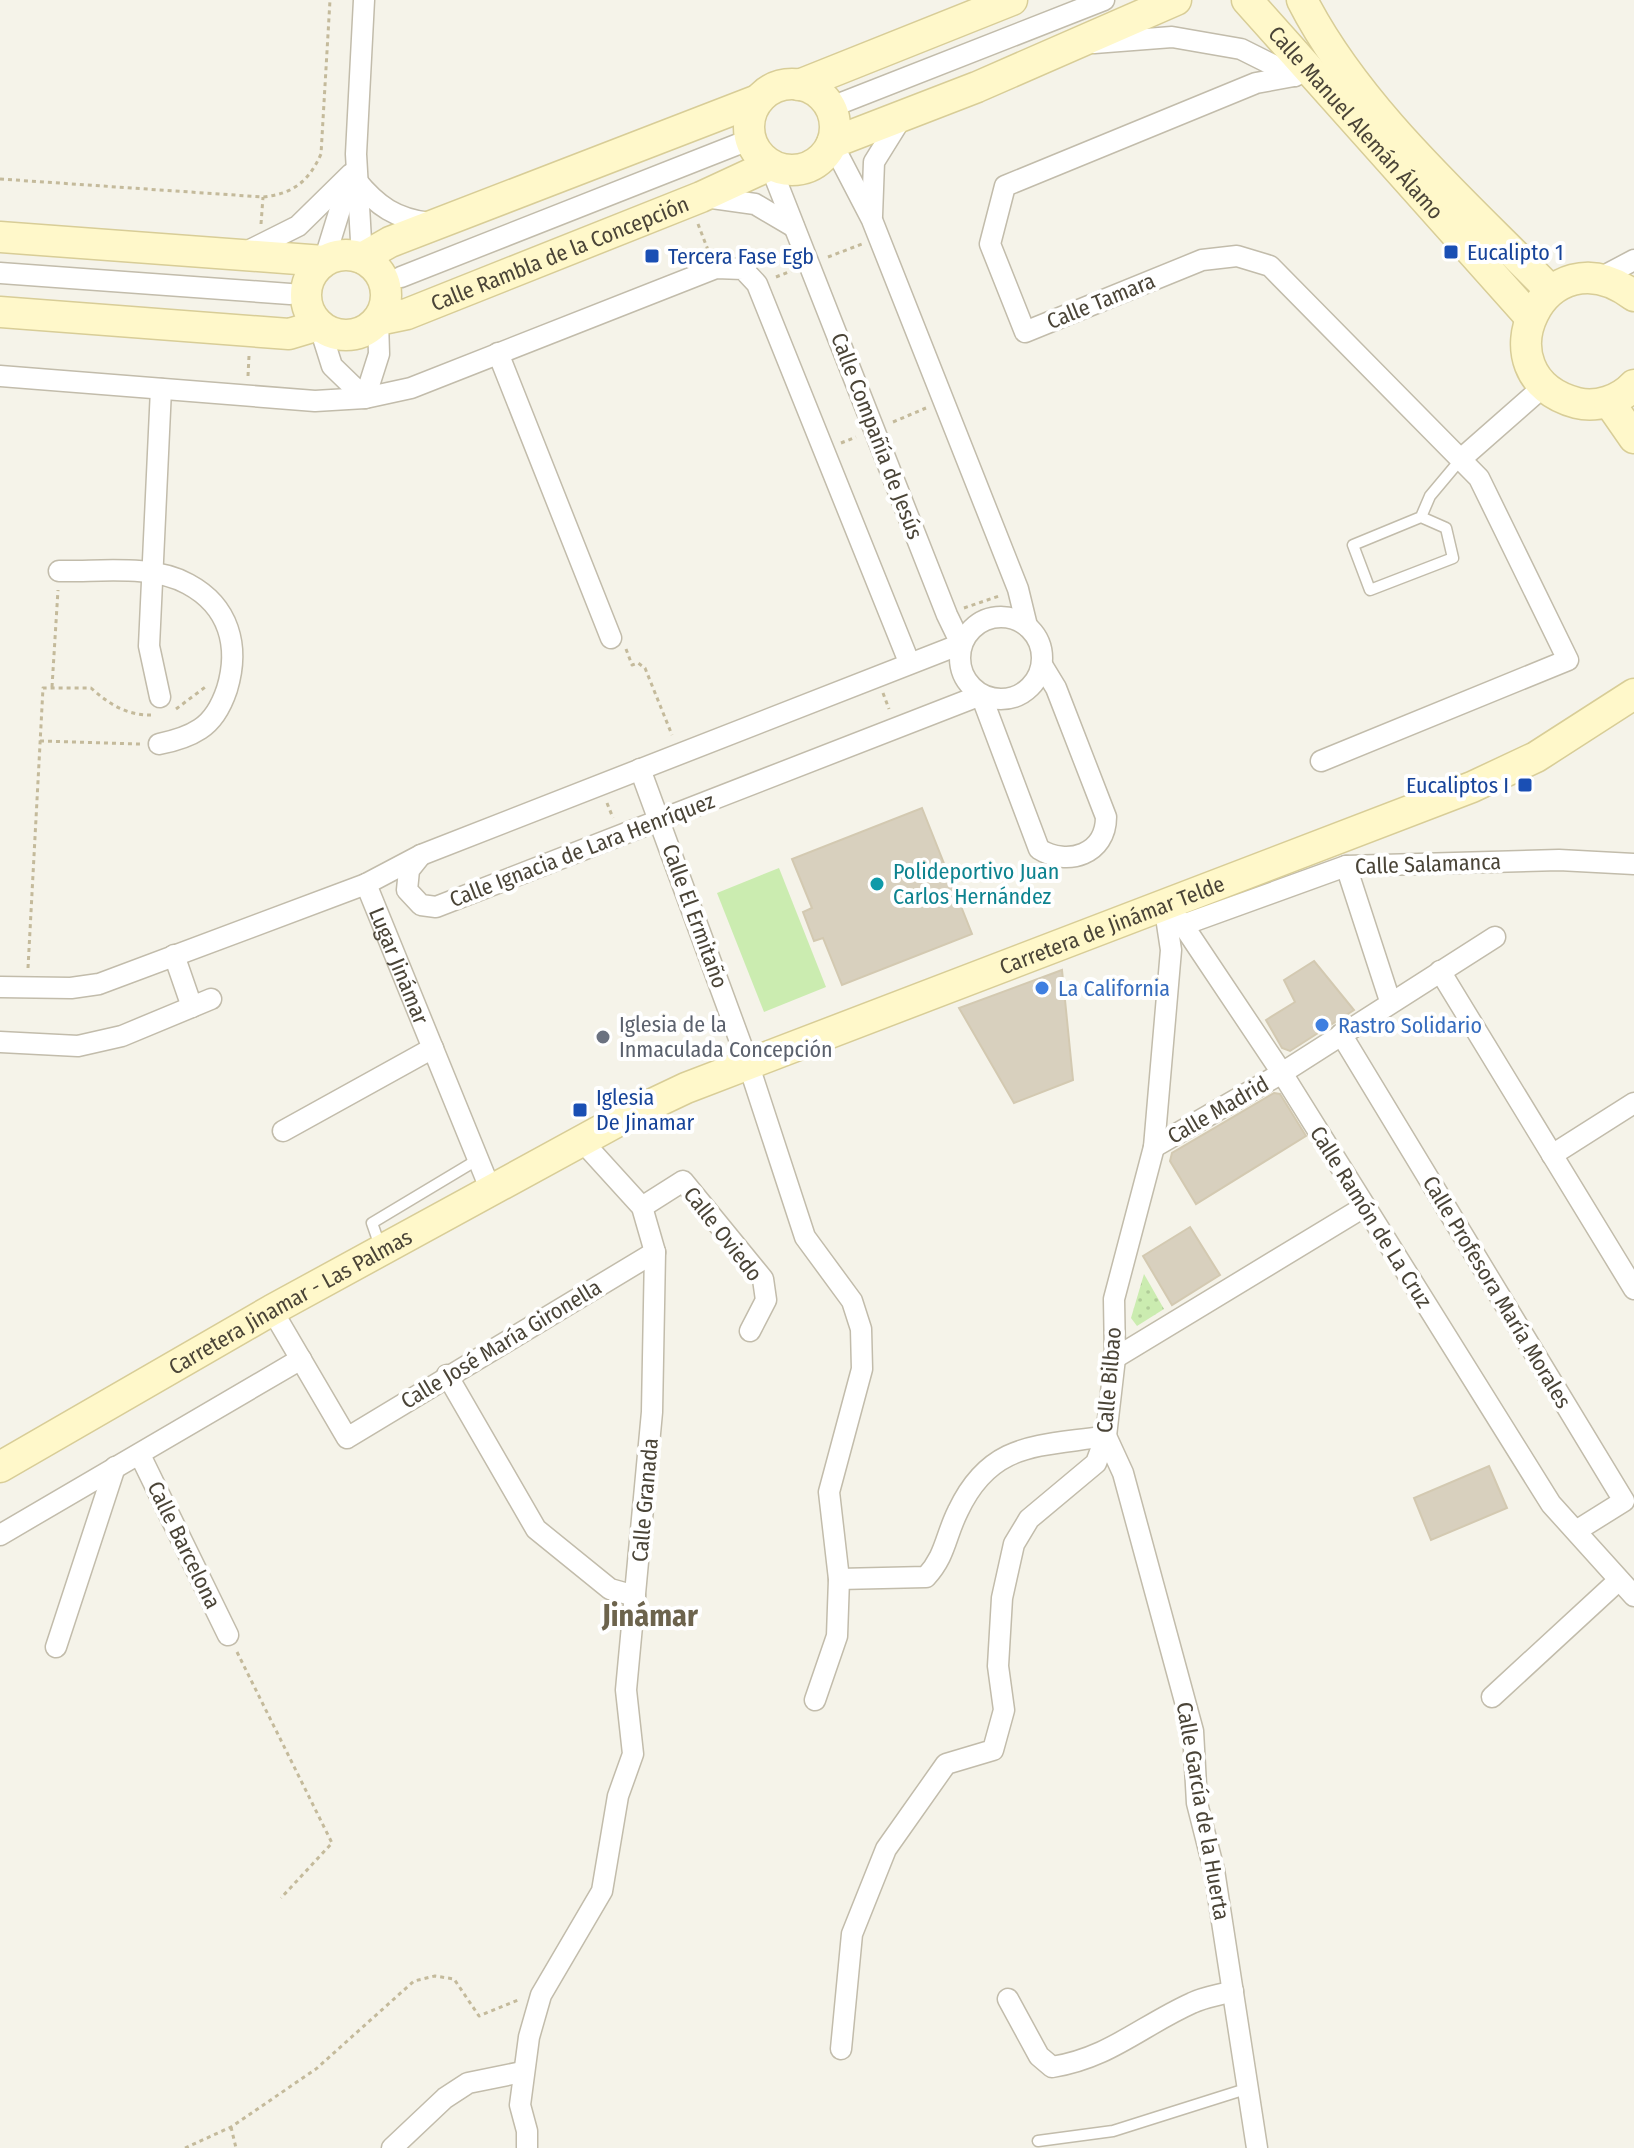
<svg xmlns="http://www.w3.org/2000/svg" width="1634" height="2148" font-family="'Fira Sans Condensed',sans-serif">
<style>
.park{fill:url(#park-dots)}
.pitch{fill:#cbecb0}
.building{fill:#d8d0be;stroke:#d3c9b1;stroke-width:2}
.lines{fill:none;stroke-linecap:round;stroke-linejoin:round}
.lane-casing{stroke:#c2bcab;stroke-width:13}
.street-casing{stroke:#c2bcab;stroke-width:23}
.secondary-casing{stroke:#d8cd97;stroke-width:33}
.path{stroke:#c4ba9b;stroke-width:3;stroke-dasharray:4 4;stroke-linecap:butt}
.lane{stroke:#fff;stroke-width:10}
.street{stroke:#fff;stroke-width:20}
.secondary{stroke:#fff8ca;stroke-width:30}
.transit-dot{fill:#1a4fb4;stroke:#fff;stroke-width:3}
.culture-dot{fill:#0f9aa8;stroke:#fff;stroke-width:3}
.shop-dot{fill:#3f7fe0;stroke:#fff;stroke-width:3}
.worship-dot{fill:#6b7280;stroke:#fff;stroke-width:3}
.labels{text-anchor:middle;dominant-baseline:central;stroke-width:8;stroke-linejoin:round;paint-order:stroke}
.street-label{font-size:22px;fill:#4a4437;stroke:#fff}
.transit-label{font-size:22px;fill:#164399;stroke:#fff;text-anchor:start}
.culture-label{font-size:22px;fill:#0d838f;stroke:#fff;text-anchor:start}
.shop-label{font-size:22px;fill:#366cbe;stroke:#fff;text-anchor:start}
.worship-label{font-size:22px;fill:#5b616d;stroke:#fff;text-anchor:start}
.district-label{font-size:30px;font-weight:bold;fill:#6d644d;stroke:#fff}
</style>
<defs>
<pattern id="park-dots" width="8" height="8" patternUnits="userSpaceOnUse" patternTransform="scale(2)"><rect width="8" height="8" fill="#cbecb0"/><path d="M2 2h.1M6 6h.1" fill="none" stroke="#b0cc98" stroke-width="1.8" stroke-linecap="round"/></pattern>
</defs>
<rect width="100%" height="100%" fill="#f5f3e9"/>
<path class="park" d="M1144,1274l20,35 -27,17 -6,-8z"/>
<path class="pitch" d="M779,868l47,119 -62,25 -47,-119z"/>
<path class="building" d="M922,808l50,126 -130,51 -19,-47 -9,3 -11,-29 9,-4 -20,-49z
M1314,961l40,49 -64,41 -8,-3 -16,-28 29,-18 -11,-22z
M1062,970l11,110 -59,23 -55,-95z
M1274,1093l6,1 26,42 -110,68 -26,-43 2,-8z
M1190,1227l30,48 -48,30 -29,-49z
M1489,1466l18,42 -76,32 -17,-42z"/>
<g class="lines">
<defs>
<path id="lane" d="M1421,517l25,11 7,30 -83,32 -17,-45 68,-28 9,-21 31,-37
M380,1246l-8,-23 105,-63
M1038,2141l75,-10 136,-43"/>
<g id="street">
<path d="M1094,43l78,-6 69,12 54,27"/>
<path d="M1294,76l-38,7 -251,103 -15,58 35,88 177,-72 35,-4 33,10 209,212 89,182 -247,101"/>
<path d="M844,102l260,-102"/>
<path d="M832,143l40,77 146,369 9,37"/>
<path d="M356,180c21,26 40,39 74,43"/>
<path d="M705,197l50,7 39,23"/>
<path d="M872,216l2,-54 28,-45"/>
<path d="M246,252l52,-26 53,-52"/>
<path d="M362,258l-6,-104 8,-154"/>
<path d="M324,261l26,-84"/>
<path d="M0,273l290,21"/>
<path d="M401,277l340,-134"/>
<path d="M1600,278l34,-18"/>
<path d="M319,325l13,41 33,32 14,-44 -1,-34"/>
<path d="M498,353l113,285"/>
<path d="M0,376l315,25 50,-3 46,-10 305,-120 27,1 14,15 152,378"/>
<path d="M1461,459l83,-73"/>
<path d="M59,571c40,1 93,-7 129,13 41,22 52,62 39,105 -5,15 -13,31 -27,40 -12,8 -26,12 -41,15"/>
<circle cx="1001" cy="658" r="41"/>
<path d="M160,697l-11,-51 12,-257"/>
<path d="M640,769l108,294 57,174 47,64 9,28 1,40 -33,123 10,87 -2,57 -22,64"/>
<path d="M421,855l-12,15 -2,20 14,15 15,2 545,-212 58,154c29,18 67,5 67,-32l-50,-129 -14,-23"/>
<path d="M1346,866l44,135"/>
<path id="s1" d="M366,884l125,307"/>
<path d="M1164,904l19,21 99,148 269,431 83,92"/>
<path d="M1183,925l163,-59 213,-6 75,4"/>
<path d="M174,955l18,52"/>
<path d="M1440,971l194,318"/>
<path d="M0,987l71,1 28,-4 267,-100 55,-29 540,-211 -14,-29 -177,-450"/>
<path d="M1341,1034l283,467 -48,30"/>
<path d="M0,1042l78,4 44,-10 89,-37"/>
<path d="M283,1131l150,-83"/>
<path d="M1154,1147l128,-74 213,-136"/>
<path d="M1552,1155l82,-52"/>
<path d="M642,1207l41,-26 80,98 3,21 -16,31"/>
<path d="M272,1310l75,128 308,-186"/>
<path d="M1115,1358l249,-151"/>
<path d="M447,1375l89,154 74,60 25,7"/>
<path d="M140,1455l88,180"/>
<path d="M0,1535l301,-176"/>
<path d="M839,1579l87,-2c20,-22 19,-40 32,-66 33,-70 80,-64 148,-75l17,37 70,258 4,72 17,67 43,278"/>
<path d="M56,1647l59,-180"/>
<path d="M1492,1697l127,-117"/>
<path d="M1008,1999l31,57 13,11c57,-9 89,-41 140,-64 12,-6 28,-8 41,-12"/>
<path d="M841,2049l11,-115 34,-85 60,-85 47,-14 11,-40 -6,-44 4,-68 12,-54 15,-25 67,-56 10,-27 9,-78 -1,-59 40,-152 17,-197 -7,-46"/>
<path d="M392,2148l53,-50 23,-15 54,-11"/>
<path d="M527,2148v-17l-7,-26 9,-68 12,-42 61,-104 16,-95 15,-42 -7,-64 26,-278 3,-160 -13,-45 -60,-66"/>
</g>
<g id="secondary">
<path id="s2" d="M1247,0l283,317"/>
<path d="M1302,0c56,110 163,203 248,290"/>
<circle cx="792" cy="127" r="43"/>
<path d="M799,85l213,-85"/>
<path d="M832,143l145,-56 199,-87"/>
<path d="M0,237l324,24"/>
<circle cx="346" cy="295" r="40"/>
<path d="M362,258l28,-16 368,-142"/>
<path d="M1634,296c-89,-69 -160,80 -57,107 20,5 43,-3 57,-18"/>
<path d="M0,312l289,22 30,-9"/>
<path id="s3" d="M378,320l29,-6 294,-117 69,-32"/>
<path d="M1609,402l25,36"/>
<path id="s4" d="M0,1467l272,-157 357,-195 57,-27 786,-301 64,-30 98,-63"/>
</g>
</defs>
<use href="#lane" class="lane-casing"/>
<use href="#street" class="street-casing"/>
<use href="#secondary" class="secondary-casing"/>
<path class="path" d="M0,179l263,18c30,-3 46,-16 58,-43l9,-154
M261,224l2,-27
M698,224l10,26
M828,257l34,-13
M776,277l15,-6
M248,376l1,-20
M893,422l33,-14
M841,443l15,-6
M964,608l35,-12
M626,649l6,16 6,-2 7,5 27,67
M52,687l6,-97
M883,693l6,16
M176,709l32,-24
M40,741l100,3
M607,803l6,15
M28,968l15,-280h48c19,17 37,28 63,27
M237,1652l95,191 -51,55
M231,2127l5,21
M185,2148l46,-21 85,-58 98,-88 21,-5 19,3 25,37 39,-16"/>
<use href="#lane" class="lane"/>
<use href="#street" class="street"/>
<use href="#secondary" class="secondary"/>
</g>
<g class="transit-dot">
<rect x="1443" y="244" width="16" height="16" rx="4"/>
<rect x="644" y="248" width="16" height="16" rx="4"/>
<rect x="1517" y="777" width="16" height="16" rx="4"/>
<rect x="572" y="1102" width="16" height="16" rx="4"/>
</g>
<circle class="culture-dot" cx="877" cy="884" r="8"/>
<g class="shop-dot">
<circle cx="1042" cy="988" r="8"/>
<circle cx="1322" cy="1025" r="8"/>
</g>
<circle class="worship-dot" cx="603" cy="1037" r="8"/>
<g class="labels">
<g class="street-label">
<text stroke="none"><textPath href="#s2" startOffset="164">Calle Manuel Alemán Álamo</textPath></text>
<text stroke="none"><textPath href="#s3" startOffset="194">Calle Rambla de la Concepción</textPath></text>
<text transform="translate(1101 301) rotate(-22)">Calle Tamara</text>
<text transform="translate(877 436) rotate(69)">Calle Compañía de Jesús</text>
<text transform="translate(582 850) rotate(-21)">Calle Ignacia de Lara Henríquez</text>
<text transform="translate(1428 864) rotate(-2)">Calle Salamanca</text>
<text transform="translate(695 916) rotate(70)">Calle El Ermitaño</text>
<text stroke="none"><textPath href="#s4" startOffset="1240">Carretera de Jinámar Telde</textPath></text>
<text stroke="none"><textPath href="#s1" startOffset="88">Lugar Jinámar</textPath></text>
<text transform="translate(1218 1110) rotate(-30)">Calle Madrid</text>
<text transform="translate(1371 1217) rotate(58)">Calle Ramón de La Cruz</text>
<text transform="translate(723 1234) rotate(52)">Calle Oviedo</text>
<text transform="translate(1497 1292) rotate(59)">Calle Profesora María Morales</text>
<text stroke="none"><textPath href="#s4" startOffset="334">Carretera Jinamar - Las Palmas</textPath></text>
<text transform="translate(501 1344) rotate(-31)">Calle José María Gironella</text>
<text transform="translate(1109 1380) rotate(-85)">Calle Bilbao</text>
<text transform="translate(645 1500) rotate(-85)">Calle Granada</text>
<text transform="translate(184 1545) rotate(64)">Calle Barcelona</text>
<text transform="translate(1203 1811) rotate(80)">Calle García de la Huerta</text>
</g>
<g class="transit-label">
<text x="1467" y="252">Eucalipto 1</text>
<text x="668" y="256">Tercera Fase Egb</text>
<text x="1509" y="785" text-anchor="end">Eucaliptos I</text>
<text x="596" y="1097">Iglesia<tspan x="596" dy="25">De Jinamar</tspan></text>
</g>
<g class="culture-label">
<text x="893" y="871">Polideportivo Juan<tspan x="893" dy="25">Carlos Hernández</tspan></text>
</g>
<g class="shop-label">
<text x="1058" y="988">La California</text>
<text x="1338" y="1025">Rastro Solidario</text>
</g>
<g class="worship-label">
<text x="619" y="1024">Iglesia de la<tspan x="619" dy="25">Inmaculada Concepción</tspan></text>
</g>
<g class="district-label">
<text x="650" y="1616">Jinámar</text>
</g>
</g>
</svg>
